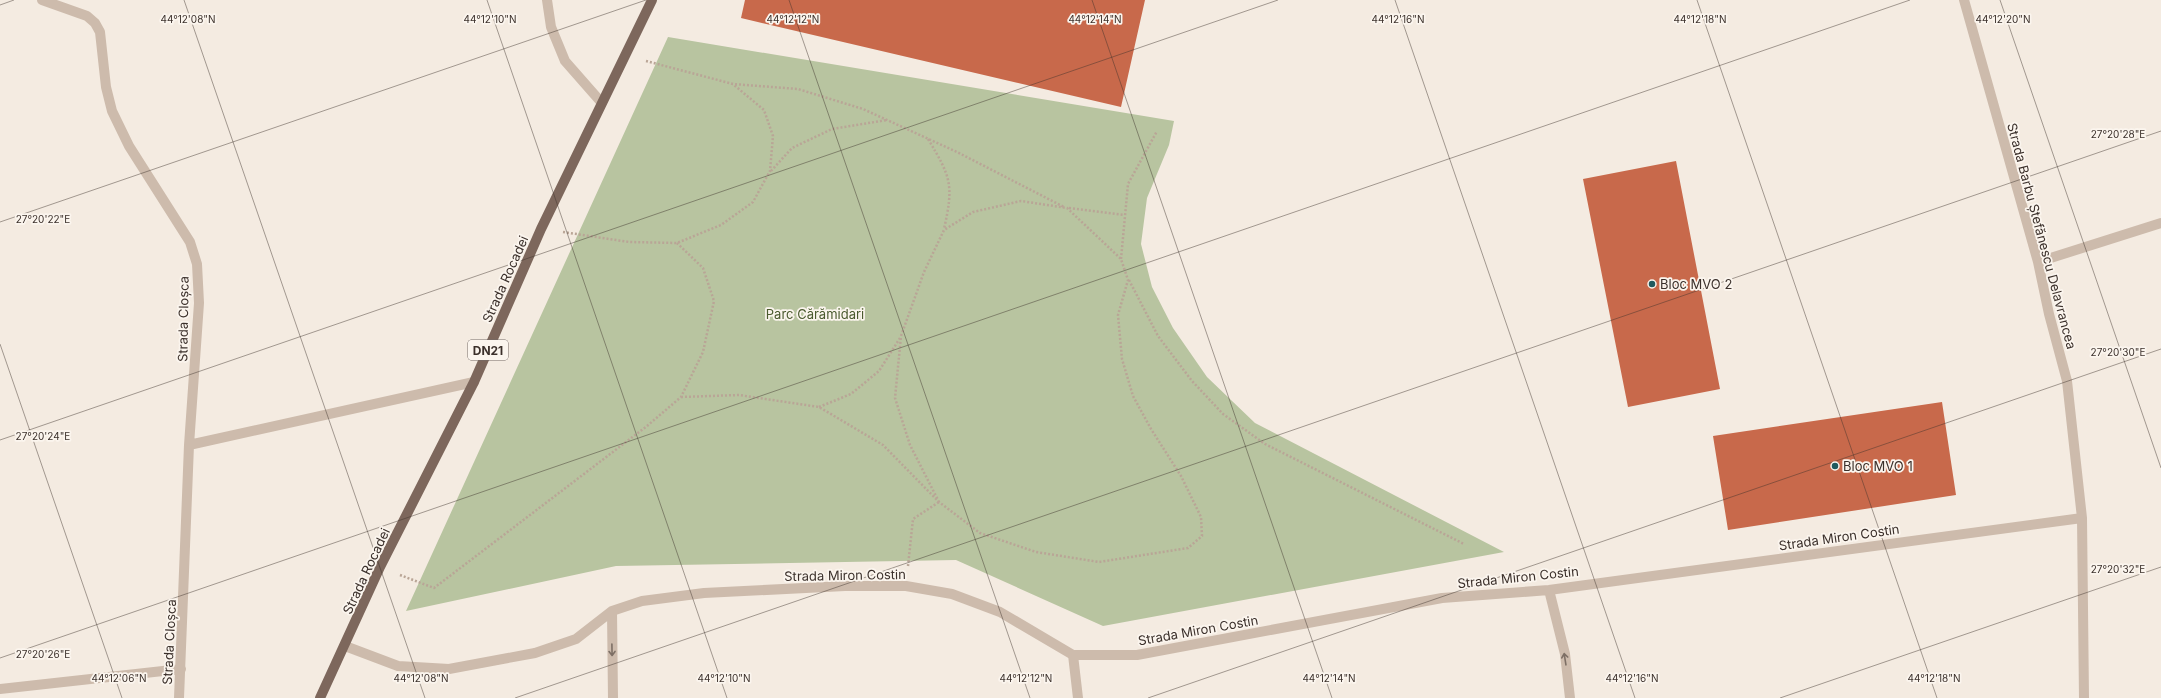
<svg xmlns="http://www.w3.org/2000/svg" width="2161" height="698" font-family="Inter,sans-serif">
<style>
.green{fill:#b8c4a0}
.building{fill:#c8694b}
.lines{fill:none;stroke-linecap:round;stroke-linejoin:round}
.path{stroke:#b9a596;stroke-width:2.5;stroke-dasharray:2 2;stroke-linecap:butt}
.street{stroke:#cdbbac;stroke-width:10}
.primary{stroke:#7d675c;stroke-width:10}
.oneway{stroke:#7d6f65}
.ticks{fill:none;stroke:#3b302b;stroke-width:1;stroke-opacity:0.45}
.poi-dot{fill:#1f5a5e;stroke:#fbf5ee;stroke-width:1.5}
.labels{text-anchor:middle;dominant-baseline:central;stroke-width:3.5;stroke-linejoin:round;paint-order:stroke}
.shield{fill:#fbf5ee;stroke:#756b66;stroke-width:1}
.shield-label{font-size:12px;font-weight:bold;fill:#3b302b}
.street-label{font-size:13px;fill:#3b302b;stroke:#fbf5ee}
.poi-label{font-size:13px;fill:#3b302b;stroke:#fbf5ee;text-anchor:start}
.park-label{font-size:13px;fill:#4a5a2e;stroke:#fbf5ee}
.ticks-label{font-size:10px;text-anchor:middle;fill:#3b302b;stroke:#fbf5ee;stroke-width:3.5;stroke-linejoin:round;paint-order:stroke}
</style>
<rect width="100%" height="100%" fill="#f4ebe1"/>
<path class="green" d="M668,37l506,84 -5,24 -22,53 -6,46 11,43 21,41 34,49 48,46 249,129 -401,74 -147,-66 -340,6 -210,45z"/>
<path class="building" d="M745,0h400l-24,107 -380,-89z
M1676,161l44,228 -92,18 -45,-228z
M1942,402l14,93 -228,35 -15,-94z"/>
<g class="lines">
<path class="path" d="M646,61l87,23 65,5 65,20 94,43 107,55
M928,139c23,38 26,46 16,90
M771,171l21,-23 40,-19 55,-9
M1069,208l55,7
M563,232l66,10 48,1 44,-18 32,-23 17,-31 3,-35 -9,-26 -30,-25
M1121,259l7,-75 29,-53
M1129,280l29,56 34,45 31,33 42,30 199,100
M681,397l58,-2 80,12 64,38 56,57 41,31 56,19 63,10 89,-14 14,-12 -1,-19 -20,-41 -30,-47 -18,-33 -11,-37 -4,-44 10,-35 -7,-21 -54,-51 -46,-7 -48,11 -29,18 -20,42 -23,64 -6,62 15,47 29,57
M819,407l32,-13 28,-23 21,-33
M908,566l5,-47 26,-17
M400,575l34,13 213,-162 34,-29 22,-45 11,-51 -11,-33 -26,-25"/>
<path class="street" d="M42,0l45,16 8,7 5,9 6,55 6,24 17,35 61,96 7,22 2,39 -10,142 -10,253
M547,0l4,27 14,34 36,41
M1964,0l74,262 11,52 18,67 15,137 2,180
M2038,262l123,-39
M189,445l285,-63
M1549,590l16,64 5,44
M612,611l1,87
M345,646l53,20 51,3 86,-16 41,-14 36,-28 30,-10 62,-8 141,-7h61l46,8 48,18 73,43h64l305,-57 107,-8 533,-72
M1073,655l5,43
M0,689l181,-20"/>
<path class="primary" d="M320,698l60,-131 94,-185 67,-153 111,-229"/>
</g>
<defs><path id="oneway-shaft" d="M-6 0H5M1.5-3L5.5 0L1.5 3" fill="none" stroke-width="1.6" stroke-linecap="round" stroke-linejoin="round"/></defs>
<g class="oneway">
<use href="#oneway-shaft" transform="translate(612 650) rotate(89)"/>
<use href="#oneway-shaft" transform="translate(1565 659) rotate(-99)"/>
</g>
<path class="ticks" d="M184,0l241,698M487,0l240,698M789,0l241,698M1092,0l240,698M1395,0l240,698M1697,0l240,698M2000,0l161,468M0,5l14,-5M0,222l646,-222M0,344l122,354M0,440l1278,-440M0,658l1910,-658M515,698l1646,-567M1148,698l1013,-349M1780,698l381,-131"/>
<g class="poi-dot">
<circle cx="1652" cy="284" r="4"/>
<circle cx="1835" cy="466" r="4"/>
</g>
<g class="labels">
<rect class="shield" x="468" y="340" width="40" height="20" rx="3"/>
<g class="shield-label">
<text x="488" y="350">DN21</text>
</g>
<g class="street-label">
<text transform="translate(2042 236) rotate(75)">Strada Barbu Ștefănescu Delavrancea</text>
<text transform="translate(505 279) rotate(-66)">Strada Rocadei</text>
<text transform="translate(183 319) rotate(-89)">Strada Cloșca</text>
<text transform="translate(1839 537) rotate(-8)">Strada Miron Costin</text>
<text transform="translate(366 571) rotate(-65)">Strada Rocadei</text>
<text transform="translate(845 575) rotate(-1)">Strada Miron Costin</text>
<text transform="translate(1518 577) rotate(-6)">Strada Miron Costin</text>
<text transform="translate(1198 630) rotate(-10)">Strada Miron Costin</text>
<text transform="translate(169 642) rotate(-87)">Strada Cloșca</text>
</g>
<g class="poi-label">
<text x="1660" y="284">Bloc MVO 2</text>
<text x="1843" y="466">Bloc MVO 1</text>
</g>
<g class="park-label">
<text x="815" y="314">Parc Cărămidari</text>
</g>
</g>
<g class="ticks-label">
<text x="1095" y="23">44°12'14"N</text>
<text x="2003" y="23">44°12'20"N</text>
<text x="188" y="23">44°12'08"N</text>
<text x="490" y="23">44°12'10"N</text>
<text x="793" y="23">44°12'12"N</text>
<text x="1398" y="23">44°12'16"N</text>
<text x="1700" y="23">44°12'18"N</text>
<text x="2118" y="138">27°20'28"E</text>
<text x="43" y="223">27°20'22"E</text>
<text x="2118" y="356">27°20'30"E</text>
<text x="43" y="440">27°20'24"E</text>
<text x="2118" y="573">27°20'32"E</text>
<text x="43" y="658">27°20'26"E</text>
<text x="119" y="682">44°12'06"N</text>
<text x="421" y="682">44°12'08"N</text>
<text x="724" y="682">44°12'10"N</text>
<text x="1026" y="682">44°12'12"N</text>
<text x="1329" y="682">44°12'14"N</text>
<text x="1632" y="682">44°12'16"N</text>
<text x="1934" y="682">44°12'18"N</text>
</g>
</svg>
